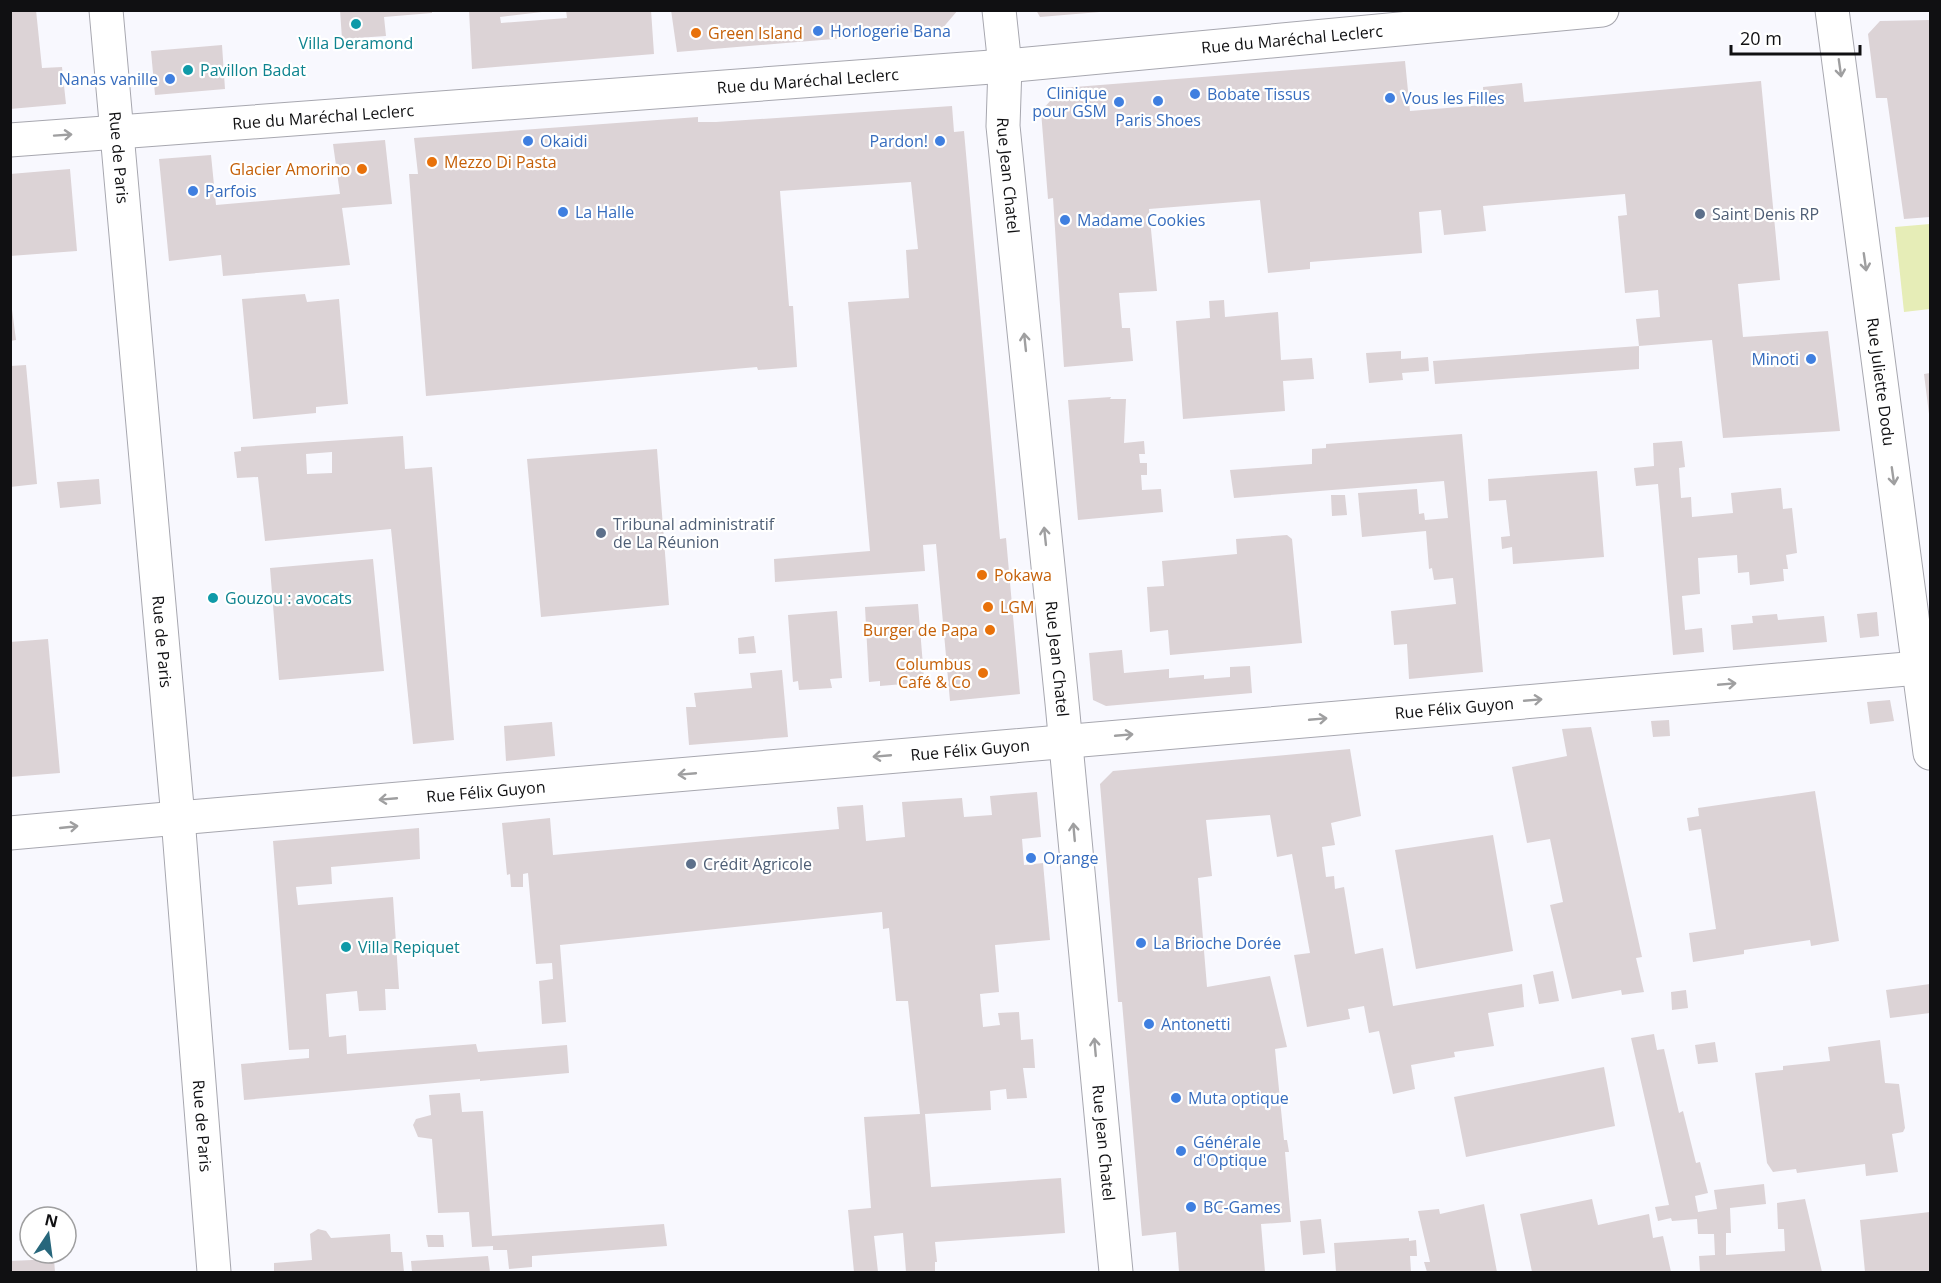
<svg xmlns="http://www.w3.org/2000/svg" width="1941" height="1283" font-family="'Open Sans',sans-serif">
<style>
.green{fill:#e6edb7}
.building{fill:#dcd3d6;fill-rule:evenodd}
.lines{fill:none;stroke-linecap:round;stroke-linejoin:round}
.street-casing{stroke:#a7a7af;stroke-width:35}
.secondary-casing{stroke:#a7a7af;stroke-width:35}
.street{stroke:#fff;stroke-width:33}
.secondary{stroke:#fff;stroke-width:33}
.oneway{stroke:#9f9fa0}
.culture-dot{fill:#0f9aa8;stroke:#fff;stroke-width:2}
.shop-dot{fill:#3f7fe0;stroke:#fff;stroke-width:2}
.food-dot{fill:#e8710a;stroke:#fff;stroke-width:2}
.service-dot{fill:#5c6f8a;stroke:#fff;stroke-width:2}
.labels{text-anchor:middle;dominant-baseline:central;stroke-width:4.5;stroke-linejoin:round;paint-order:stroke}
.shop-label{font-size:16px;fill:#366cbe;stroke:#fff;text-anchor:start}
.food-label{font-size:16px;fill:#c56008;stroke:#fff;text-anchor:start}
.street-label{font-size:16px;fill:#101012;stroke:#fff}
.culture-label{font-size:16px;fill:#0d838f;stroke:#fff;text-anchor:start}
.service-label{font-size:16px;fill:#4e5e75;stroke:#fff;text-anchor:start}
</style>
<rect width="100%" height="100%" fill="#f8f8fe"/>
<path class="green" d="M1930,224v85l-26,3 -9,-85z"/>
<path class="building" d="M10,10h26l6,58 20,-1 4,37 -56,5z
M340,10h92v3l-48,4 2,19 -44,3z
M469,10h90l-59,7 1,6 66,-5 -1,-8h85l3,44 -182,15z
M671,10h287l-17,20 -264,22z
M1036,10h64v2l-60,5z
M1930,20v197l-26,2 -17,-121h-11l-8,-64 12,-13z
M222,45l3,44 -70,6 -4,-44z
M1405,61l5,50 74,-6 -1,-18 39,-4 2,19 237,-21 19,199 -42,4 5,53 85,-6 12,100 -117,7 -11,-98 -73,6v23l-204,15 -2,-23 206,-15 -3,-27 24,-2 -2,-27 -33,3 -7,-77 9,-1 -2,-21 -142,12 3,25 -42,4 -3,-25 -22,2 3,41 -112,9v7l-42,4 -8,-73 -111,9 8,82 -38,2 3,35h8l3,33 -69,6 -11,-169 -5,1 -7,-88 21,-23z
M952,106l2,26 10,-1 36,408 6,-1 14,156 -70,7 -14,-157 -13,1 2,26 -150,11 -1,-23 96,-8 -22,-249 61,-4 -3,-48 12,-1 -7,-67 -131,9 9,115h4l4,61 -39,3 -1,-3 -331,29 -17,-222h9l-4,-36 284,-21v5h18z
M385,140l7,64 -50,4 8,57 -127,11 -2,-21 -52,6 -10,-102 52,-4 5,50 124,-11 -7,-50z
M70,169l7,82 -67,5v-82z
M10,294l6,46 -6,1z
M305,294l2,8 32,-3 9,105 -32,3v6l-63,6 -11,-120z
M1224,300l1,17 53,-5 3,48 31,-2 2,21 -31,2 2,30 -102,8 -7,-98 34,-3 -1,-17z
M1401,351v8l27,-2 1,14 -27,2 1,7 -34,3 -3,-30z
M26,365l11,119 -27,3v-121z
M1930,373v40l-1,1 -5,-40z
M1111,397l-1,2h16l-2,44 20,-2 1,13h-6l1,9h7v12h-6l1,15 19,-1 2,23 -85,8 -10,-120z
M1462,434l21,238 -74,7 -2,-35 -13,1 -3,-34 65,-7 -3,-26 -19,2 -2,-12 -3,1 -3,-38 -64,6 -4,-44 59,-4 2,25 5,-1 1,7 23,-2 -4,-37 -210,17 -4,-28 82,-6v-15l14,-1v-4z
M403,436l2,33 27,-2 22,273 -41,4 -22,-215 -126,12 -7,-64 -21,1 -3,-26 7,-1v-4zM332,452v21l-25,1 -1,-20z
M1682,441l3,26 -6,1 2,30 10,-1 1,20 41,-4 -2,-20 50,-5 2,21 9,-1 5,45 -11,2 2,14h-5l1,12 -34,4 -1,-13 -11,1 -1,-18 -39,3 2,36 -18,2 3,34 17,-2 2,24 -31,3 -15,-171 -22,2 -2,-18 20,-2 -1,-23z
M657,449l12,156 -128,12 -14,-158z
M1597,471l7,86 -91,7 -1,-17 -10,2 -1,-12 9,-1 -4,-36 -17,1 -1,-22z
M99,479l2,25 -41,4 -3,-26z
M1331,495h14l2,20 -15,1z
M1287,535l5,4 10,104 -132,12 -2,-25 -18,2 -3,-45 17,-1 -2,-25 75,-7 -1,-15z
M373,559l11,112 -105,9 -9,-112z
M918,604l6,74 -9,1v4l-35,3v-5l-11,1 -4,-75z
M837,611l5,67 -12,1 2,9 -33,2 -1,-9 -5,1 -5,-67z
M1877,612l2,24 -19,2 -3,-24z
M1777,614l1,6 46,-4 3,26 -94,8 -2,-25 22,-2 -1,-7z
M754,636l2,17 -17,1 -1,-16z
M48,639l12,134 -50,4v-135z
M1122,650l2,23 45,-4v9l35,-3v4l26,-2v-10l20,-1 2,27 -146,13 -13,-6 -4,-47z
M782,670l6,67 -99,8 -3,-38h10l-2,-14 58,-5 -2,-15z
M1890,700l4,21 -24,3 -3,-22z
M1669,720l1,16 -17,1 -2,-16z
M552,722l3,34 -49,5 -2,-35z
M1591,727l51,230 -6,1 8,34 -22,3 -1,-5 -49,9 -22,-94 13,-3 -13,-63 -23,4 -15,-76 55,-11 -5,-27z
M1350,749l11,67 -30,7 4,22 -13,2 4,30 8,-1 1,13 9,-2 11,67 28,-6 10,58 129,-22 2,23 -36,6 6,33 -40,6 1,5 -44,8 4,24 -22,5 -14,-63 -10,2 -5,-27 -16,3 2,10 -43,8 -13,-72 16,-2 -18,-99 -15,3 -7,-42 -64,5 6,56 -14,2 9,109 63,-11 17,71 -12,2 9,91h3l2,12h-4l6,70 -30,2 4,48h-86l-3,-40 -34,4 -20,-234h-4l-18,-218 13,-13z
M1815,791l24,150 -28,5 -1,-6 -66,10v4l-51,8 -4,-29 27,-4 -15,-100 -12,2 -2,-13 12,-2 -1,-8z
M1037,792l4,45 -19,2 2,26 19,-2 7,77 -55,5 4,47 -19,2 3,33 17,-2 -2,-12 21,-1 2,28 12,-1 2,29h-12l4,30 -20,1 -1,-10 -16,2 1,19 -66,4 6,73 130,-9 4,55 -130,9 2,20h-2v10h-29l-3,-39 -29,3 4,36h-24l-6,-62 23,-2 -7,-91 56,-3 -12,-113h-12l-7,-73 -6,1 -1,-17 -322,33 6,77 -24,2 -3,-43 14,-2 -1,-16 -16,1 -8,-91 -5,1v13h-12l-1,-13 -3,1 -5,-52 48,-5 3,37 286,-26 -2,-22 26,-2 3,36 39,-4 -3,-35 60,-4 2,19 28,-2 -2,-19z
M419,828l1,31 -89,8 1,17 -36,3 2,18 95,-8 6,92h-14l1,21 -27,1 -2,-20 -31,3 3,43 17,-2 1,19 129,-10 2,8 89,-7 2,28 -89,8v-2l-236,21 -3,-36 68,-6v-9l-20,1 -16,-209z
M1493,835l20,116 -97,18 -21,-119z
M1553,971l6,30 -20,3 -6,-29z
M1930,984v29l-40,5 -4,-28z
M1686,990l2,18 -16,2 -1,-18z
M1654,1034l3,16 7,-1 15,64 4,-2 13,52 4,-1 8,31 -13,3 3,16 19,-3 -3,-19 50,-6 2,20 -36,4 1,25h-5v22l59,-4 -1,-22h-6l-1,-26 28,-4 17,73h-122l-1,-16 16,-1 -1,-21h-16l-1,-15 -25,2 -1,-3 -13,3 -3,-14 14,-2 -38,-167z
M1880,1040l5,43 14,1 6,44 -2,4 -11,2 6,38 -32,4 -1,-12 -68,9 -1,-4 -23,3 -6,-9 -12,-90 28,-3v-4l47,-5 -2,-14z
M1715,1042l3,20 -20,2 -3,-19z
M1604,1067l11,59 -149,31 -12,-60z
M460,1093l2,19 21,-1 9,125 172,-12 3,22 -135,10v11l-23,2 -2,-19h-14v-4l-21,1 -3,-35 -31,1 -6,-74 -14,-2 -5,-12 3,-6 15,-4 -2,-20z
M1592,1199l6,26 51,-11 4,24 10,-2 8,36h-139l-12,-58z
M1484,1204l13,68h-70l-3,-10h6l-12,-51 21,-2 1,5z
M1930,1212v60h-65l-5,-52z
M1321,1219l4,34 -22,2 -3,-34z
M318,1229l8,2 5,7 59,-4 1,18h11l2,20h-130v-9l38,-3 -2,-26z
M426,1235h17l1,12h-16z
M1409,1238v3l7,-1 1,16h-7l1,16h-75l-2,-29z
M488,1256l2,16h-78l-1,-11z
M54,1259l1,13h-45v-11z"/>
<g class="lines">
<defs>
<g id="street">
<path id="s1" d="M999,10l6,56 -2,60 59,577 54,569"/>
<path id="s2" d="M10,140l995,-74 597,-56"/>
<path d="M10,833l168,-15"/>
</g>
<g id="secondary">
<path id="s3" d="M106,10l72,808 36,454"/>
<path id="s4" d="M1832,10l98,743"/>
<path id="s5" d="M178,818l1752,-151"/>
</g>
</defs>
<use href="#street" class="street-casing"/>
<use href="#secondary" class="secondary-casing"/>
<use href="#street" class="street"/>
<use href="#secondary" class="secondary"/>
</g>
<defs><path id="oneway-shaft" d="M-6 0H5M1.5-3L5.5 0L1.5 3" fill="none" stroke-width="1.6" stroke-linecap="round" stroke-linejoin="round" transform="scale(1.5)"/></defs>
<g class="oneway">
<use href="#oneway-shaft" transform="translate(1840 68) rotate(82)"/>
<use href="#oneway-shaft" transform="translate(63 135) rotate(-4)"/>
<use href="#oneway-shaft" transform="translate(1865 262) rotate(82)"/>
<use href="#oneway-shaft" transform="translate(1025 342) rotate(-96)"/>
<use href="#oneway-shaft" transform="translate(1893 476) rotate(82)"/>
<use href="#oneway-shaft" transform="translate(1045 536) rotate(-96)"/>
<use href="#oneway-shaft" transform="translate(1727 684) rotate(-5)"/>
<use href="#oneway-shaft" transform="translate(1533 700) rotate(-5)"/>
<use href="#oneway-shaft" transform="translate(1318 719) rotate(-5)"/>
<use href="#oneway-shaft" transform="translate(1124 735) rotate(-5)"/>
<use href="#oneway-shaft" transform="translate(882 756) rotate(175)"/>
<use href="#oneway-shaft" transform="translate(687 774) rotate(175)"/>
<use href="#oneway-shaft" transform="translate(388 799) rotate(175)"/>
<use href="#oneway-shaft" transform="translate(69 827) rotate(-6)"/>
<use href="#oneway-shaft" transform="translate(1074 832) rotate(-95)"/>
<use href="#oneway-shaft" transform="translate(1095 1047) rotate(-95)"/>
</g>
<g class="culture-dot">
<circle cx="356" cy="24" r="6"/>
<circle cx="188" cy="70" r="6"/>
<circle cx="213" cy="598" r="6"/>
<circle cx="346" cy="947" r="6"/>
</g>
<g class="shop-dot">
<circle cx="818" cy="31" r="6"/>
<circle cx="170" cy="79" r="6"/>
<circle cx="1195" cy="94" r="6"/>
<circle cx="1390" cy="98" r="6"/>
<circle cx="1158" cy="101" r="6"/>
<circle cx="1119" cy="102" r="6"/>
<circle cx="528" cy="141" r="6"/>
<circle cx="940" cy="141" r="6"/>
<circle cx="193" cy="191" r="6"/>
<circle cx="563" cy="212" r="6"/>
<circle cx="1065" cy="220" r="6"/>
<circle cx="1811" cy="359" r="6"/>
<circle cx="1031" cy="858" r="6"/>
<circle cx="1141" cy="943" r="6"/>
<circle cx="1149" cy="1024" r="6"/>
<circle cx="1176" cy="1098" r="6"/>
<circle cx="1181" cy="1151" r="6"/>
<circle cx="1191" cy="1207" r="6"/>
</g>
<g class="food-dot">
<circle cx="696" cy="33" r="6"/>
<circle cx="432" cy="162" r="6"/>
<circle cx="362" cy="169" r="6"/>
<circle cx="982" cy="575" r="6"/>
<circle cx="988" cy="607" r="6"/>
<circle cx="990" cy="630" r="6"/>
<circle cx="983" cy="673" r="6"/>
</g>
<g class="service-dot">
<circle cx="1700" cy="214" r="6"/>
<circle cx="601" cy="533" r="6"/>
<circle cx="691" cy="864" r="6"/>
</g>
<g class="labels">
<g class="shop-label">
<text x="830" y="31">Horlogerie Bana</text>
<text x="158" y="79" text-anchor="end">Nanas vanille</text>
<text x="1107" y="93" text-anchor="end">Clinique<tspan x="1107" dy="18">pour GSM</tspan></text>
<text x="1207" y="94">Bobate Tissus</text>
<text x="1402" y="98">Vous les Filles</text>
<text x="1158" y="120" text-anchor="middle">Paris Shoes</text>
<text x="540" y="141">Okaidi</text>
<text x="928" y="141" text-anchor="end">Pardon!</text>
<text x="205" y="191">Parfois</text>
<text x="575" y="212">La Halle</text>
<text x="1077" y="220">Madame Cookies</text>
<text x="1799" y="359" text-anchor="end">Minoti</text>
<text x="1043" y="858">Orange</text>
<text x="1153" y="943">La Brioche Dorée</text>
<text x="1161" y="1024">Antonetti</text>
<text x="1188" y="1098">Muta optique</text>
<text x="1193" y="1142">Générale<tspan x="1193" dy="18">d'Optique</tspan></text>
<text x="1203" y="1207">BC-Games</text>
</g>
<g class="food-label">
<text x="708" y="33">Green Island</text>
<text x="444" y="162">Mezzo Di Pasta</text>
<text x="350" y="169" text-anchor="end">Glacier Amorino</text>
<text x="994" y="575">Pokawa</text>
<text x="1000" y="607">LGM</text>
<text x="978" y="630" text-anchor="end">Burger de Papa</text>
<text x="971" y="664" text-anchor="end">Columbus<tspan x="971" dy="18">Café &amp; Co</tspan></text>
</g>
<g class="street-label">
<text stroke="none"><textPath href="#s2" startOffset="1286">Rue du Maréchal Leclerc</textPath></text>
<text stroke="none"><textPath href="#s2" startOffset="800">Rue du Maréchal Leclerc</textPath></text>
<text stroke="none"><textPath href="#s2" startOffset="314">Rue du Maréchal Leclerc</textPath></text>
<text stroke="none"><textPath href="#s3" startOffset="148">Rue de Paris</textPath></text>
<text stroke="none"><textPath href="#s1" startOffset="166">Rue Jean Chatel</textPath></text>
<text stroke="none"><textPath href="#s4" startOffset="375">Rue Juliette Dodu</textPath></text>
<text stroke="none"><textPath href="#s3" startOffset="634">Rue de Paris</textPath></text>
<text stroke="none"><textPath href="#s1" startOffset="652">Rue Jean Chatel</textPath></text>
<text stroke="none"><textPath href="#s5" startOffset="1281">Rue Félix Guyon</textPath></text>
<text stroke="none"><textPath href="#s5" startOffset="795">Rue Félix Guyon</textPath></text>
<text stroke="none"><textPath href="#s5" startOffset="309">Rue Félix Guyon</textPath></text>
<text stroke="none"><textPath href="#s3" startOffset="1120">Rue de Paris</textPath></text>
<text stroke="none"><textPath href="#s1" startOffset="1138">Rue Jean Chatel</textPath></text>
</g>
<g class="culture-label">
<text x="356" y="43" text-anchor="middle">Villa Deramond</text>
<text x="200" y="70">Pavillon Badat</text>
<text x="225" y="598">Gouzou : avocats</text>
<text x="358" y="947">Villa Repiquet</text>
</g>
<g class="service-label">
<text x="1712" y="214">Saint Denis RP</text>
<text x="613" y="524">Tribunal administratif<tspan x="613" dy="18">de La Réunion</tspan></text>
<text x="703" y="864">Crédit Agricole</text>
</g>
</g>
<rect width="1941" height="1283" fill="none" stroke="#101012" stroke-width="24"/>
<g transform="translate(48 1235) rotate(13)"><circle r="28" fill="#ffffff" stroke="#9f9fa0" stroke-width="1.5"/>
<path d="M0-4.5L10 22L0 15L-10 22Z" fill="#27677c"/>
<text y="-9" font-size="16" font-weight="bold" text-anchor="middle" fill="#101012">N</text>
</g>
<path d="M1731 45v9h129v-9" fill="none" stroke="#101012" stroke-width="3"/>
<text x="1740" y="45" font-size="18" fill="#101012" stroke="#ffffff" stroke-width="4.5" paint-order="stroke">20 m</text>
</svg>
